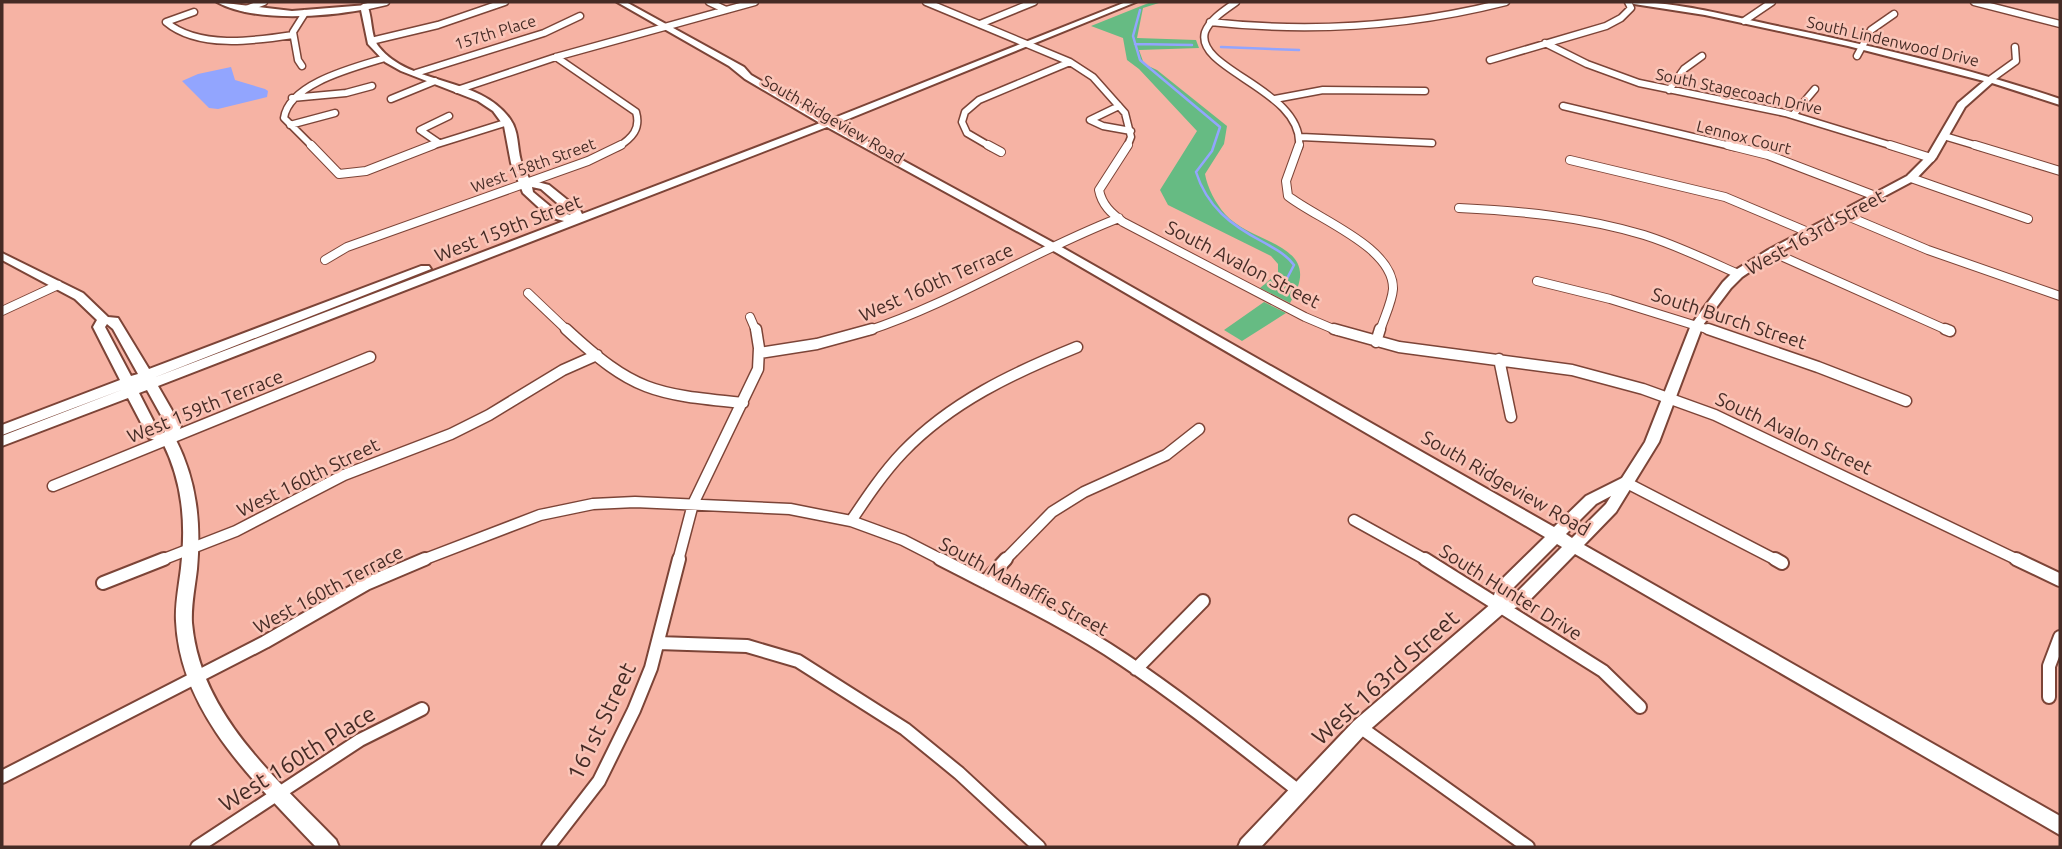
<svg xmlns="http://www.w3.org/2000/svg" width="2062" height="849" font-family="Ubuntu,sans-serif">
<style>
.green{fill:#66bb83}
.water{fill:#92a5fe}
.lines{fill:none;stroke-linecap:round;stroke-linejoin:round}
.stream{stroke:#92a5fe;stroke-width:2.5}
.street-far3-casing{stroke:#7c4437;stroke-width:9}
.street-far2-casing{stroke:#7c4437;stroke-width:10}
.street-far1-casing{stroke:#7c4437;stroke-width:13}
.street-casing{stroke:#7c4437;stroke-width:16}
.secondary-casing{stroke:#7c4437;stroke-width:4}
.street-far3{stroke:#fff;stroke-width:6}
.street-far2{stroke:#fff;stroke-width:8}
.street-far1{stroke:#fff;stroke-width:10}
.street{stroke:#fff;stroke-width:12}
.secondary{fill:#fff;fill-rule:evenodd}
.labels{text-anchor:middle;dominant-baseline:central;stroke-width:5;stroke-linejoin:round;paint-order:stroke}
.far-street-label{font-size:16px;fill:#452b25;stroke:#fac4b7}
.street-label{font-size:19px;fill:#452b25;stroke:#fac4b7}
.near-street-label{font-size:23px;fill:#452b25;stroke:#fac4b7}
</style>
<rect width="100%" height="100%" fill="#f6b3a4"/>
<path class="green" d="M1151,2h11l-19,6 -6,30 59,2 3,8 -60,2 5,14 13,6 70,56 -3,18 -19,30c2,13 11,30 20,40 28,32 102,29 65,89l-30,-15 18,-15v-9l-7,-8 -103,-51 -8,-15 37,-59 -58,-62 -12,-9 -4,-22 -32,-12z
M1264,302l22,11 -44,28 -18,-11z"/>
<path class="water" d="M231,67l4,13 30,9 3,2 -1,6 -49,12 -9,-1 -27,-27 16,-7z"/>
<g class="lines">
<path class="stream" d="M1140,10l-7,26 7,24 80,67 -8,24 -16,21c11,35 35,53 67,70 12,7 23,12 31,23l-14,27
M1135,44l57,1
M1221,47l78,3"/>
<defs>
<path id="street-far3" d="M709,2l17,8
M926,2l144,60 23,15 32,36 6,24 -4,10
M1236,2c-11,8 -26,17 -31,30 -11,38 100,58 94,115
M1974,2l86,22
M364,7l22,-5
M246,9l18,-7
M194,12l-28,10c32,27 88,19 127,13
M1744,21l28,-19
M1210,22c100,11 198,5 296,-20
M980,24l54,-22
M371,41l67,-16 67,-23
M1545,43l42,21 52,19 146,30 111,34
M1857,56l14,-26 23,-16
M556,57l80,55c5,17 -4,26 -18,35
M1490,60l116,-34 15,-8 10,-10 -3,-6
M302,66l-4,-6 -5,-28 12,-19
M416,73l128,-40 36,-17
M1991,79l25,-18 -1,-14
M457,90l99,-33 199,-55
M1669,90l15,-21 18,-13
M292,98l54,-5 26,-7
M391,99l44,-18
M1275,99l48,-9 102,1
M1119,106l-29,14 13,6 28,5
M1563,106l172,41
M1793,115l22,-26
M290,125l45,-12
M1944,136l37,11
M1301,137l131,6
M439,143l-19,-13 29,-14
M313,147l-29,-29c5,-35 72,-51 101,-60
M428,147l80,-25
M991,147l-24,-14 -5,-11 3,-10 14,-12 91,-38"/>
<path id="street-far2" d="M311,145l28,29 27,-3 67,-26
M988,145l13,7
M1128,145l-29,45c3,15 12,23 24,32l182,95 33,14
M1299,145l-13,36 2,15c29,23 106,51 105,93 -1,13 -9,29 -13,42
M1728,145l40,10 110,42
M1890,145l41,13
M1975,145l85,26
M1570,160l155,37 83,35
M1911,178l117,41
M1459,208c62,3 125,9 185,27 32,10 63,25 94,39
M1845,215l83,35 132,46
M1772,252l177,79
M325,260l22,-13 241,-86 33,-16
M1537,281l73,18 103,32
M528,293l40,38
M2,311l56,-26
M750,317l6,14
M867,331c88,-29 166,-80 252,-113"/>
<path id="street-far1" d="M566,329c68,63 87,65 177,74
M1334,329l65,18 173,23 71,19 72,26 305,146
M1708,329l110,38 88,34
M1945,329l5,2
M1376,342l4,-13
M760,353l57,-9 55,-15
M1499,359l12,58
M1625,482l153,79
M53,486l317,-129
M1354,520l74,41
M851,521c16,-24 32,-48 52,-69 48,-50 110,-79 174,-105
M159,561l77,-30 108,-56 107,-41 38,-19 74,-45 34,-15
M420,561l120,-46 53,-11 42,-2 155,7 61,12 52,19 41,21
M678,561l15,-57 65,-135 1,-21 -3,-19
M1004,561l48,-49 32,-20 82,-37 33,-26"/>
<path id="street" d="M940,559c62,32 126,62 184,101 61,41 118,87 176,132
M1425,559l178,112 37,36
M1775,559l7,4
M2016,559l44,21
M985,582l21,-23
M103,583l61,-24
M658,643l89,3 51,15 107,68 54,44 80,74
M1136,669l67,-68
M2049,697v-31l11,-29
M1360,727l168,120
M2,777l263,-135 101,-58 59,-25
M197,847l163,-107 62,-31
M548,847l51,-66 35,-71 17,-42 28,-109"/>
<path id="secondary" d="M217,2l75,9 75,-6c6,13 3,31 12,42 31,39 101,29 131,72 9,12 7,28 11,42 2,7 6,13 9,19l19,5 31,25 2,4 238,-91 -75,-44 -16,-13 -112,-64h9l118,65 7,8 78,45 297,-118h10l-300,122 229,125 489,278 32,-31 36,-18 23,-36 46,-117 32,-43 11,-11 34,-21 139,-74 20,-20 31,-53 26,-22 -136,-35 -143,-31 -71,-11 -4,-2c50,0 98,14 147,24 96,20 191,42 283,73v6l-68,-22 -27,24 -29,51 -21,22 -139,74 -34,23 -11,11 -28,37 -44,117 -43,70 -32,33 476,271v19l-485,-281 -49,50 -20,7 -140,122 -105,114h-23l3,-7 113,-119 138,-118 5,-19 48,-47 -488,-284 -230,-126 -669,259 23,40 -5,14c21,42 25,83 21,129 -2,18 -6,36 -5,54 8,91 84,155 144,217l3,7h-23c-60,-64 -136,-133 -140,-226 -1,-17 3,-36 5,-53 5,-44 2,-85 -18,-125l-14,-5 -21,-40 -126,48v-10l122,-47 -122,46v-10l118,-45 -27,-53 4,-7 -22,-21 -73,-39v-7l81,40 25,24 10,1 31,51 272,-103h8l2,3 -278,109 411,-157 -15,-4 -26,-24 -12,-30 -7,-37 -11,-15 -15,-10 -77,-30 -16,-9 -17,-18 -7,-34c-39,7 -109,12 -144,-8zM532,187l9,2 30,26 -14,-3 -24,-20zM107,324l6,5 25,45 -7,2 -26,-49zM147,390l20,36 -3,7 -5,-1 -20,-39zM1611,496l-5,8 -34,34 -6,-4 30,-30zM1557,544l5,3 -48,48 -4,2 1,-7z"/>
</defs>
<use href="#street-far3" class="street-far3-casing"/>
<use href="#street-far2" class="street-far2-casing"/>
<use href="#street-far1" class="street-far1-casing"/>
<use href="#street" class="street-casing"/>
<use href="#secondary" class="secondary-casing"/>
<use href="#street-far3" class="street-far3"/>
<use href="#street-far2" class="street-far2"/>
<use href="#street-far1" class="street-far1"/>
<use href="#street" class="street"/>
<use href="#secondary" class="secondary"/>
</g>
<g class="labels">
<g class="far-street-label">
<text transform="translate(495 32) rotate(-17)">157th Place</text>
<text transform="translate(1893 41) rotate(13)">South Lindenwood Drive</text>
<text transform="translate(1739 91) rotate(12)">South Stagecoach Drive</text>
<text transform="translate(833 119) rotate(30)">South Ridgeview Road</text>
<text transform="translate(1744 137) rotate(14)">Lennox Court</text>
<text transform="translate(533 165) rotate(-20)">West 158th Street</text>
</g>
<g class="street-label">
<text transform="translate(508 228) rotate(-21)">West 159th Street</text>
<text transform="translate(1815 232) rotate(-29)">West 163rd Street</text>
<text transform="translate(1243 264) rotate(27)">South Avalon Street</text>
<text transform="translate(936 282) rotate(-24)">West 160th Terrace</text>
<text transform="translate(1729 318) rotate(18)">South Burch Street</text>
<text transform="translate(205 406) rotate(-22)">West 159th Terrace</text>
<text transform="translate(1794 433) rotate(25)">South Avalon Street</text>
<text transform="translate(308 477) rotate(-26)">West 160th Street</text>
<text transform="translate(1506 483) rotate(30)">South Ridgeview Road</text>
<text transform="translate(1024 586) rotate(28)">South Mahaffie Street</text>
<text transform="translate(328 589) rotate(-28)">West 160th Terrace</text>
<text transform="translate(1511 592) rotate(32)">South Hunter Drive</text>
</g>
<g class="near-street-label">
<text transform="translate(1385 677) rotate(-42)">West 163rd Street</text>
<text transform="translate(601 721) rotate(-64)">161st Street</text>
<text transform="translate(297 758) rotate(-32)">West 160th Place</text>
</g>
</g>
<rect width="2062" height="849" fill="none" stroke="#452b25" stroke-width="7"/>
</svg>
